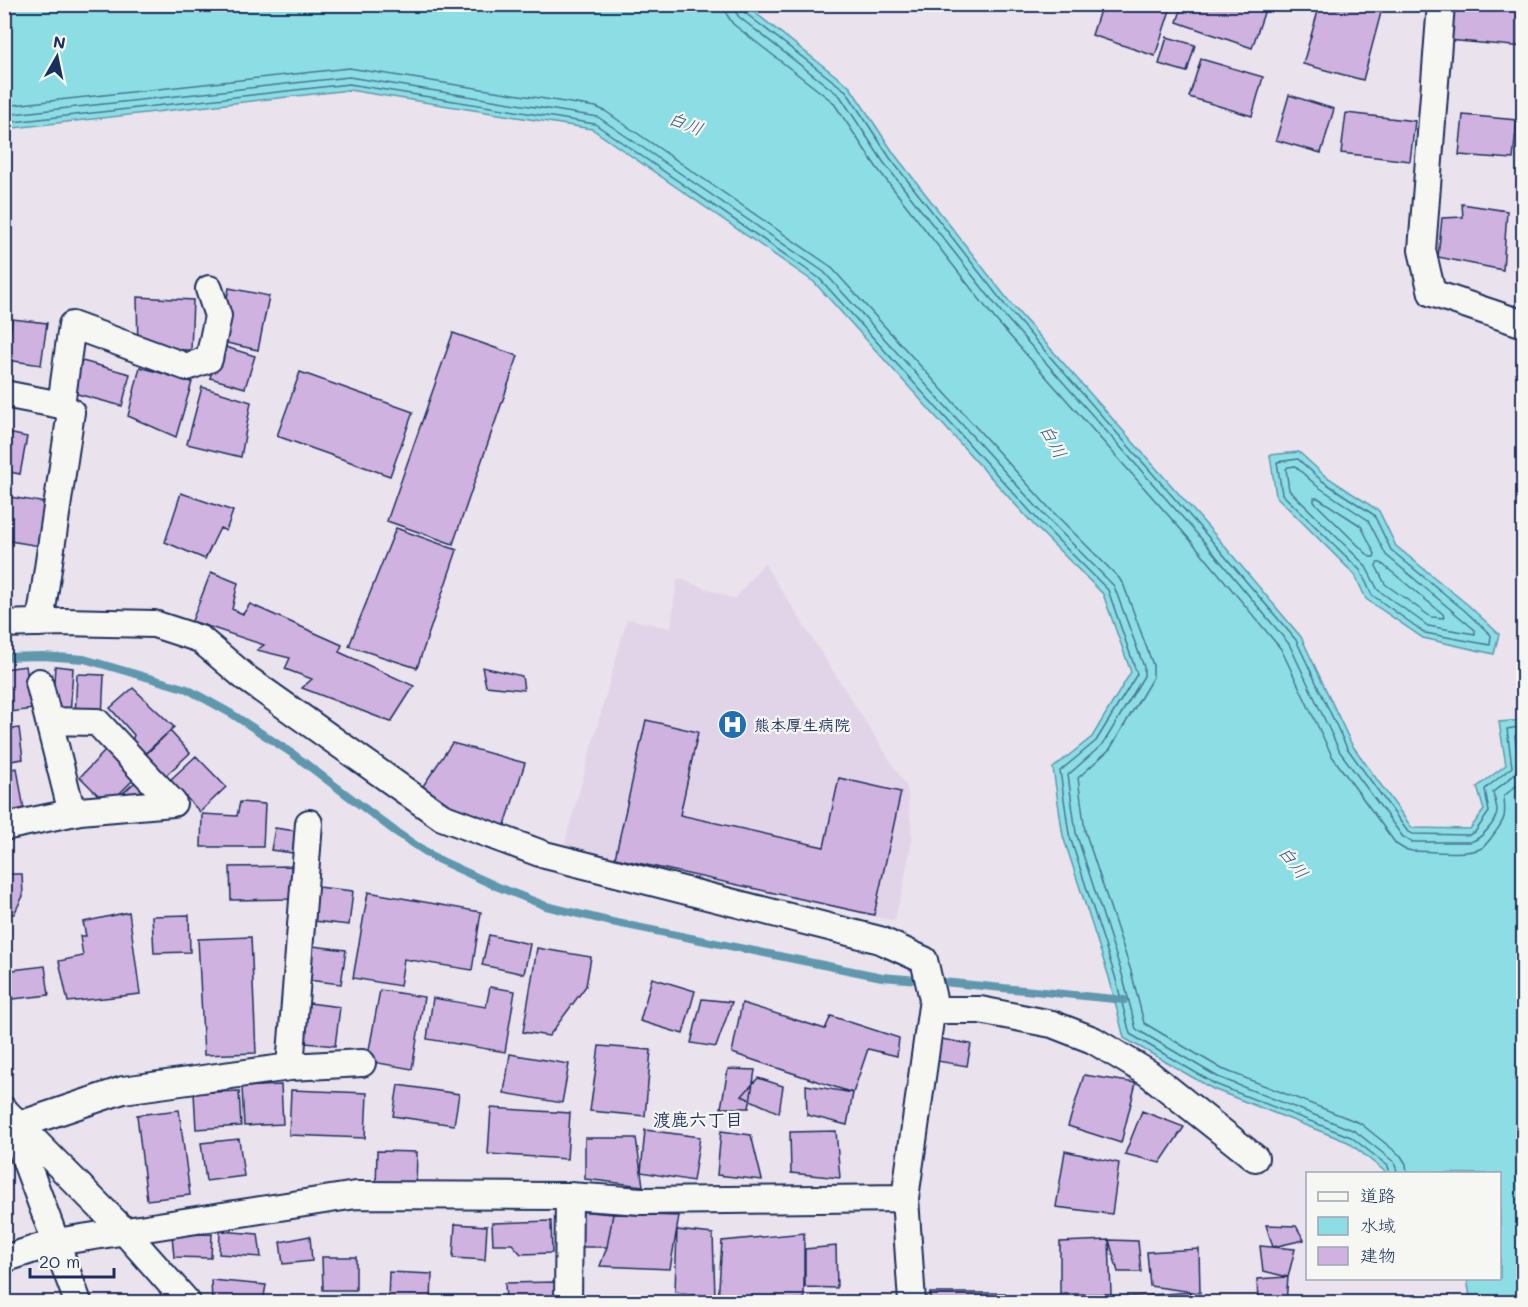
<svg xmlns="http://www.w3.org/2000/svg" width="1528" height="1307" font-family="Mali,'Klee One',sans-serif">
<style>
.built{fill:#e2d4e8}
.water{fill:#8cdee4;stroke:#5f98ae;stroke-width:1.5}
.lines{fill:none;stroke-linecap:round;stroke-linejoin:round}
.shore{stroke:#487594;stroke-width:1.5}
.stream{stroke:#5f98ae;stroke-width:8}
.building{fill:#cfb2df;stroke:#1b2f5e;stroke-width:1.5}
.minor-casing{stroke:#1b2f5e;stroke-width:30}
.minor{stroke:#f6f6f2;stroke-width:26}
.labels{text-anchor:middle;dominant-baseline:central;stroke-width:4.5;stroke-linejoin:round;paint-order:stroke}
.poi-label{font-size:16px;font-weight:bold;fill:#1b2f5e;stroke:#f6f6f2;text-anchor:start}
.water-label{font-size:18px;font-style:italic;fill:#375b80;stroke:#f6f6f2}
.neighbourhood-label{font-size:18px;font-weight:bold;fill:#1b2f5e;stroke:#f6f6f2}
</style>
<rect width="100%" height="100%" fill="#eae2ec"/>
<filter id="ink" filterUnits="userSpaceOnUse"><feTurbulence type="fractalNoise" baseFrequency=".0167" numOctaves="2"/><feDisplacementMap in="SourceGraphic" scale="12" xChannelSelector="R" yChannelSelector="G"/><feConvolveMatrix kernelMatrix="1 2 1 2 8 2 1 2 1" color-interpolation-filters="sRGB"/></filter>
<g filter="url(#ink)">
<path class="built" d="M764,563l143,224 5,53 -10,52 -8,29 -330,-75 63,-227 44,9 6,-50 58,21z"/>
<path class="water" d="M4,5h741l105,82 45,68 117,150 204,231 85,101 51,108 60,83 58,1 14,-19 -7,-23 29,-22 -7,-43 24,-2v582h-52l-4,-23 33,-1v-104l-113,-1 -39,-31 -135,-53 -89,-51 -15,-61 -46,-141 -10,-68 39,-31 39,-65 -28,-78 -69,-69 -220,-243 -222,-153 -243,-39 -344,39z
M1299,452l25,23 55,36 17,35 72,59 31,29 -5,20 -71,-16 -57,-39 -11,-24 -79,-79 -6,-41z"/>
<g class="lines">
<path class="shore" d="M725,4l2,11 6,9 100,78 44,66 118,151 204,231 82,99 51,107 64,88 8,5 8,2c16,0 56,5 70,-3 5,-4 8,-9 12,-14 13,-17 11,-19 10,-38l20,-17
M734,4l1,7 4,6 101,79 44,67 118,150 204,231 83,100 51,108 63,85 9,5h58c10,-2 27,-20 27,-31 0,-6 -3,-13 -4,-19 31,-25 27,-16 22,-56l2,-2 7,-1
M742,4l2,8 102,79 44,67 118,151 203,231 85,100 51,108 61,84 5,2 56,1 6,-3 14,-20 -4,-23 27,-22 -5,-38 17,-3
M4,106l345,-38 247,39 9,4 225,155 220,243 69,69 5,8 29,79v12l-43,72 -32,29 7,53 46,140 13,52 78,46 138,54 41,33 5,8 1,10
M4,115l345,-38 249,40 226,155 220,243 70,71 30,81v9l-41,68 -35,31 8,58 46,141 14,55 82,48 137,54 39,31 4,12
M4,123l345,-39 246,40 224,154 219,242 70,70 29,84 -41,67 -36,30 9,63 46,142 15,58 85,50 136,53 37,29 2,8
M1298,459l23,21 53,35 17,35 73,60 27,25 -1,10 -65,-12 -53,-38 -12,-25 -78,-76 -5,-32z
M1295,466l22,20 51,34 18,35 89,75v4l-47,-8 -50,-36 -13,-25 -76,-75 -3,-21 2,-2z
M1314,498h4l43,28 14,28 -1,3h-4l-56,-55z
M1377,563h4l62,51 1,4 -13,-1 -46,-33 -9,-18z"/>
<path class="stream" d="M4,657l39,-1 41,3 103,30 45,25 61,40 103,78 39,26 61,28 50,20 66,16 270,55 61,5 181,18"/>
</g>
<path class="building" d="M1102,4h70l-17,52 -63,-21z
M1183,4h84l-15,44 -75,-26z
M1320,4l63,1 -20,75 -60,-16z
M1452,4h72v43l-76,-7z
M1167,37l28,8 -8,27 -28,-8z
M1201,59l62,18 -11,39 -63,-19z
M1289,95l45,14 -13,44 -45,-13z
M1346,113l69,8 -5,40 -69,-8z
M1463,115l54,5 -4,39 -54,-4z
M1462,204l45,7 -4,59 -65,-13 4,-39 21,-1z
M229,288l40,8 -11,54 -40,-9z
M137,297l56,3 -2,50 -53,-1z
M12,319l35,4 -6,42 -34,-5z
M453,333l65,23 -65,188 -66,-23z
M219,345l36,11 -10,32 -35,-10z
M75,359l55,15 -8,32 -56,-15z
M140,367l52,15 -16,55 -48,-21z
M300,372l113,40 -23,64 -113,-40z
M202,387l49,15 -10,55 -54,-13z
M4,432l23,5 -7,37 -16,-3z
M181,493l52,18 -7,20 -6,-3 -15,31 -40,-17z
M4,496l43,7 -7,43 -36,-6z
M396,528l61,22 -40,118 -68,-22z
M211,572l27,11 -6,26 11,5 7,-10 92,41 -3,7 75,34 -23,36 -89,-34 10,-9 -27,-10 5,-11 -33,-8 7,-5 -72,-24z
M26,666l6,43 -28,4v-44z
M55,666l18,2 -3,48 -18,-1z
M482,667l40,9 2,14 -38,-4z
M77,674l27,1 -2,43 -27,-1z
M133,688l41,39 -35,32 -10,-9 5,-15 -24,-27z
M646,720l52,12 -18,83 144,32 15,-69 62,14 -27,123 -259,-57z
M19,728l4,31 -19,3v-32z
M170,731l20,22 -31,29 -20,-21z
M452,743l73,20 -21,65 -85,-36z
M107,749l29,28 -28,28 -28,-28z
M196,756l30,31 -26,25 -30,-32z
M17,768l8,48 -21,4v-50z
M135,782l12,13 -14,9 -11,-10z
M240,802l25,2 -2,43h-62l1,-33 35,2z
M275,828l28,4 -3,22 -29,-4z
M4,863h5l1,11h12l1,22 -9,18 -10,-1z
M291,866l1,33 -61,1 -1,-33z
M309,886l44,5 -4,34 -44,-5z
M368,892l113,20 -9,58 -68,-11 -4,27 -47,-8z
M129,912l11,82 -72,8 -9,-41 24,-5 -3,-20h6l-3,-14z
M189,915l1,37 -36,1 -2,-37z
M489,935l41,9 -6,30 -42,-9z
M251,937l5,116 -52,2 -6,-116z
M304,945l42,5 -5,34 -42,-5z
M537,948l54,9 -5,29 -37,50 -26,-4z
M45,966l4,29 -45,5v-29z
M652,978l43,13 -12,43 -43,-13z
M490,987l25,4 -10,61 -78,-13 6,-41 53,9z
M380,990l44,7 -12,72 -45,-8z
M702,999l30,3 -16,45 -25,-4z
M301,1002l39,5 -5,39 -39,-4z
M742,1003l83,26 6,-13 68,22 -2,18 -29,-7 -15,44 -121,-40z
M941,1039l30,5 -4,22 -30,-5z
M599,1046l52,4 -6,66 -55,-5z
M510,1054l59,10 -7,39 -58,-10z
M728,1069l27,1 -6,38h-28z
M1084,1075l52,8 -15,60 -53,-17z
M758,1078l25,8 -4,27 -37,-17z
M281,1085l2,39 -39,2 -2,-39z
M398,1085l61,9 -5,31 -61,-9z
M806,1085l47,8 -6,32 -40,-10z
M291,1090l76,3 -2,45 -76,-3z
M239,1091l2,35 -45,3 -2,-36z
M491,1108l79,5 -3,46 -79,-5z
M179,1110l11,85 -43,5 -10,-85z
M1142,1111l42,16 -24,36 -35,-9z
M645,1130l55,7 -7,44 -52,-9z
M721,1131l30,4 11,45 -45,-5z
M836,1131l4,47 -49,-5 -1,-41z
M585,1138h51l7,48 -58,-7z
M239,1139l5,37 -38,5 -5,-38z
M377,1151l40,1 -1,37 -40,-1z
M1065,1151l54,12 -7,51 -56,-7z
M577,1211l36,3 -6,33h-33z
M613,1214l66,2 -9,53 -70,-3 7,-19z
M551,1221l1,32 -31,1 -9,-10h-19l-1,-21z
M455,1224l32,2 -2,34 -32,-2z
M1266,1225l30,1 8,14 -31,7z
M677,1230l36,4 2,63 -40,-5z
M220,1231l38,3 3,23 -42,-3z
M804,1233v66l-34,3h-52l4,-61z
M212,1234l-1,24 -37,-1 -2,-22z
M310,1236l2,25 -29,3 -3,-22z
M1109,1240l2,54h-51v-52z
M1109,1240l29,1 3,31h-23z
M836,1246l1,42 -32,-1v-38z
M1260,1246l35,3 -7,28 -25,-6z
M1199,1249l1,44 -50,-7 -3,-34z
M322,1257h34v33h-33z
M389,1272l43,2 -1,28h-43z
M1288,1277l-2,25h-28l-1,-23z
M211,1280l55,5 -3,17h-51z
M555,1282l1,20h-50l-1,-19z
M1190,1292v10h-68l1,-5z
M930,1293h75l2,9h-77z
M1111,1294v8h-65z"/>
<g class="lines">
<defs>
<path id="minor" d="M1441,4l-19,246 10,43 92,31
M4,394l57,11
M40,623l31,-211 -10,-7 11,-80 115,42 22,-8 9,-43 -9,-27
M4,624l59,-2 91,2 46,15 46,39 196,139 103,38 335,85 44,20 9,39 -28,199 7,104
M39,682l33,131
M4,827l76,-16 93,-8 -76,-81 -48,-1
M932,1010h48l72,14 41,16 55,33 107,85
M290,1067l19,-244
M4,1110l120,121 63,71
M12,1124l66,178
M19,1125l104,-35 167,-23 72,-4
M4,1259l52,-17 300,-47 213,1 73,5 263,-3
M568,1302l1,-106"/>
</defs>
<use href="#minor" class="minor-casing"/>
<use href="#minor" class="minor"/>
</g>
</g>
<defs>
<symbol id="hospital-disc" viewBox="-11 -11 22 22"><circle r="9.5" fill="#1f6fb2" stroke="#f6f6f2"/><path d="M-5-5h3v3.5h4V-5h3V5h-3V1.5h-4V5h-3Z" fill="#fff"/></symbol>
</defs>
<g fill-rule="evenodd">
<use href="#hospital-disc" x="716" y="708" width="33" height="33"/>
</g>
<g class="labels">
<g class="poi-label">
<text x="754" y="724">熊本厚生病院</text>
</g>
<g class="water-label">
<text transform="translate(686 123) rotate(21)">白川</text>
<text transform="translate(1054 441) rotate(62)">白川</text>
<text transform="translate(1294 862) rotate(53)">白川</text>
</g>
<g class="neighbourhood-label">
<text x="698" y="1119">渡鹿六丁目</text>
</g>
</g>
<rect width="1528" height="1307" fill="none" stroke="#f6f6f2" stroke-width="24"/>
<rect x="12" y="12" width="1504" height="1283" fill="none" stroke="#1b2f5e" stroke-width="2" filter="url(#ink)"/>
<rect x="1306" y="1172" width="195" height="108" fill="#f6f6f2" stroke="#9ea6b7" stroke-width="1.5"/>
<rect x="1318" y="1192" width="30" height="9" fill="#f6f6f2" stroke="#9ea6b7" stroke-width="1.5"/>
<text x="1360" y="1202" font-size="18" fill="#1b2f5e">道路</text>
<rect x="1318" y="1217" width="30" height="18" fill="#8cdee4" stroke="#9ea6b7" stroke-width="1.5"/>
<text x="1360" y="1232" font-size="18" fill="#1b2f5e">水域</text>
<rect x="1318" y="1247" width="30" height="18" fill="#cfb2df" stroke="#9ea6b7" stroke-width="1.5"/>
<text x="1360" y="1262" font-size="18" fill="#1b2f5e">建物</text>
<g transform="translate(57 57) rotate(9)" stroke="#f6f6f2" stroke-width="4.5" paint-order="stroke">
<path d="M0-4.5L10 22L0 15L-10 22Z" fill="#1b2f5e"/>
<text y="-9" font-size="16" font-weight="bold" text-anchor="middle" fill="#1b2f5e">N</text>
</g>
<path d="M30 1268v9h84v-9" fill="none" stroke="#1b2f5e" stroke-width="3"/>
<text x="39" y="1268" font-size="18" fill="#1b2f5e" stroke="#f6f6f2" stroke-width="4.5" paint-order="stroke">20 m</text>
</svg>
